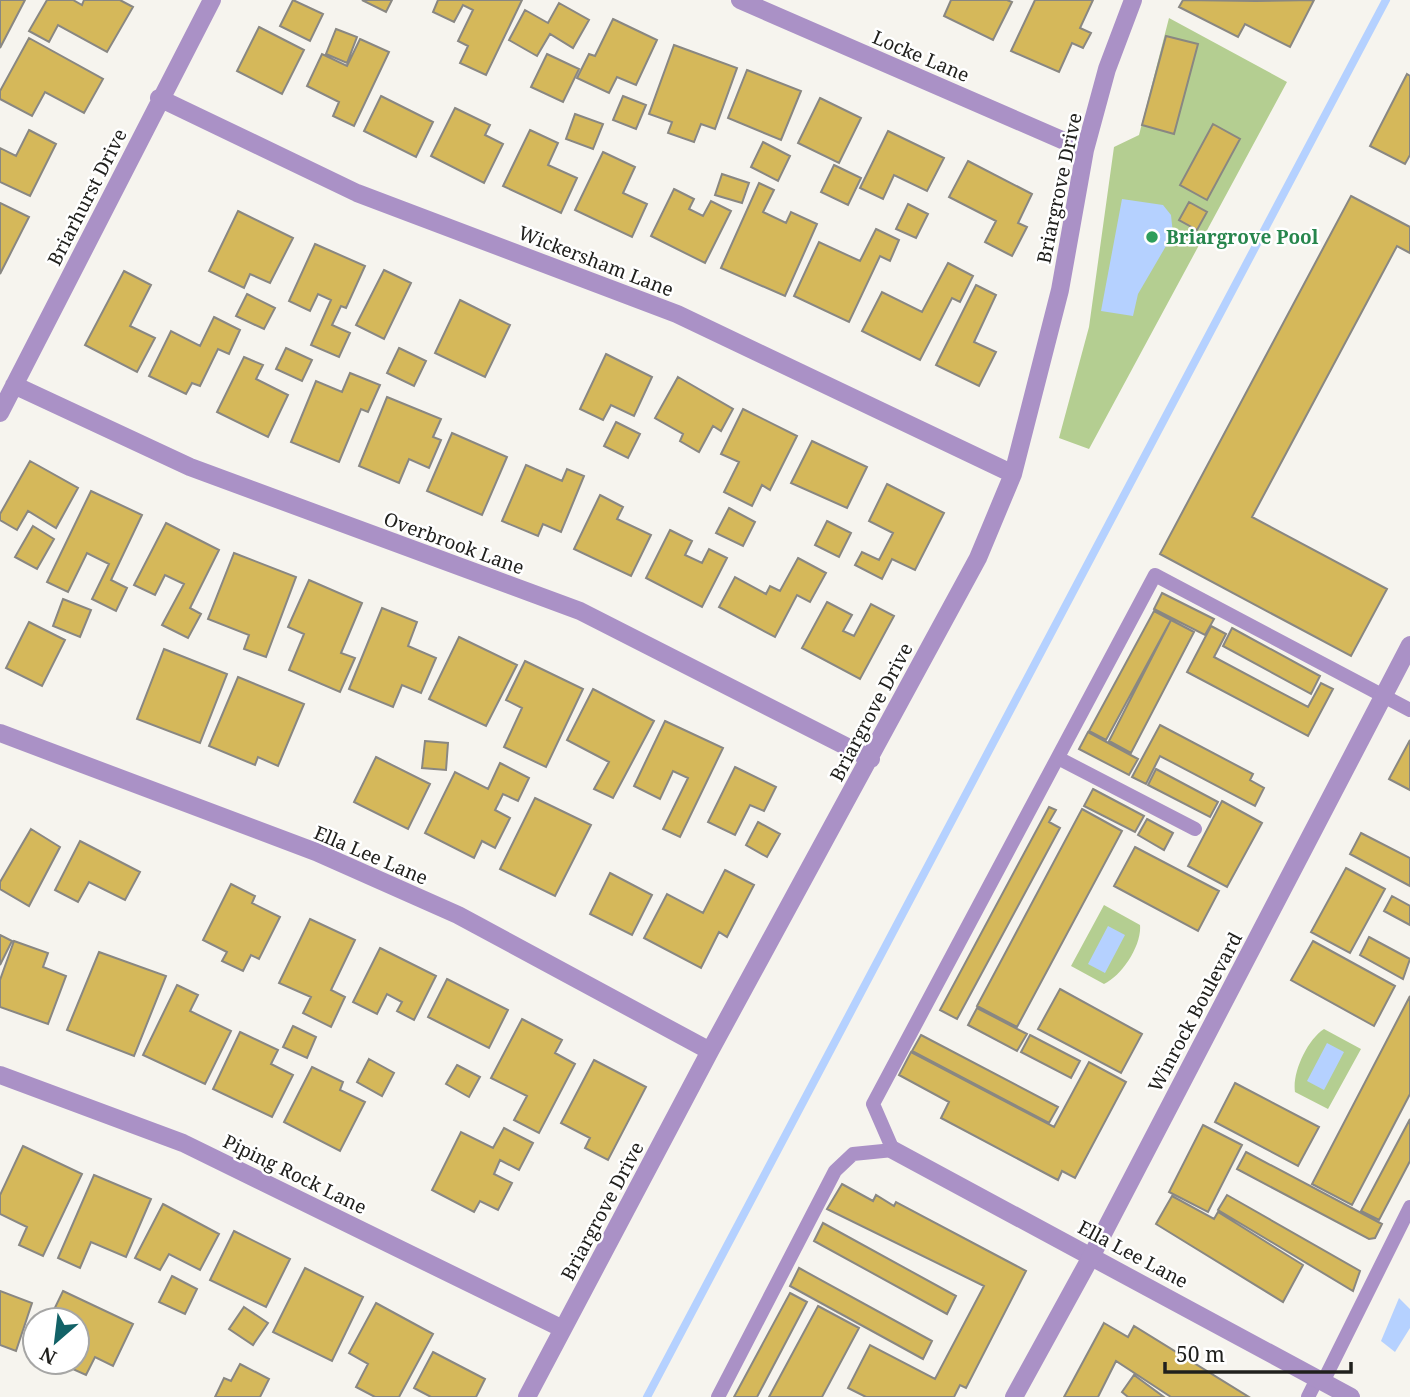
<svg xmlns="http://www.w3.org/2000/svg" width="1410" height="1397" font-family="'Noto Serif',serif">
<style>
.green{fill:#b4ce91}
.water{fill:#b5d1ff}
.lines{fill:none;stroke-linecap:round;stroke-linejoin:round}
.stream{stroke:#b5d1ff;stroke-width:8}
.building{fill:#d5b85a;stroke:#898782;stroke-width:2}
.service{stroke:#aa91c6;stroke-width:14}
.minor{stroke:#aa91c6;stroke-width:18}
.tertiary{stroke:#aa91c6;stroke-width:18}
.leisure-dot{fill:#2e9e5b;stroke:#fff;stroke-width:2.5}
.labels{text-anchor:middle;dominant-baseline:central;stroke-width:5;stroke-linejoin:round;paint-order:stroke}
.street-label{font-size:19px;fill:#20201d;stroke:#fff}
.leisure-label{font-size:19px;font-weight:bold;fill:#27864d;stroke:#fff;text-anchor:start}
</style>
<rect width="100%" height="100%" fill="#f6f4ee"/>
<path class="green" d="M1169,18l118,64 -198,367 -30,-11 30,-111 25,-180 25,-12z
M1104,905l36,20c2,20 -18,51 -36,59l-33,-18z
M1324,1029l37,20 -33,60 -33,-17c-3,-19 12,-52 29,-63z"/>
<path class="water" d="M1122,199l41,6 8,10 2,19 -35,60 -5,22 -32,-5z
M1108,926l17,9 -20,38 -17,-9z
M1327,1043l17,9 -20,38 -17,-9z
M1399,1298l11,11v19l-15,24 -14,-11z"/>
<g class="lines">
<path class="stream" d="M647,1397l739,-1397"/>
</g>
<path class="building" d="M0,0h25l-25,48z
M47,0h26l9,5 2,-5h36l13,7 -26,45 -49,-27 -9,17 -20,-11z
M293,0l30,14 -13,27 -30,-15z
M362,0h30l-6,12z
M438,0h84l-36,75 -26,-12 8,-17 -10,-5 15,-31 -10,-5 -9,17 -21,-10z
M951,0h56l5,2 -19,38 -49,-24z
M1035,0h58l-13,28 11,5 -8,15 -11,-5 -13,29 -48,-21z
M1183,0l73,1 58,-1 -24,47 -45,-23 -7,13 -59,-30z
M559,3l30,17 -16,28 -23,-14 -13,22 -28,-16 16,-30 23,13z
M613,19l44,21 -21,45 -19,-8 -8,16 -32,-15 12,-24 6,2z
M259,27l45,23 -22,44 -45,-23z
M336,29l21,8 -10,26 -21,-9z
M1166,36l32,8 -24,90 -32,-9z
M29,38l74,41 -19,34 -39,-21 -13,24 -32,-17v-8z
M360,39l29,13 -35,74 -21,-10 6,-14 -32,-16 15,-32 25,12z
M674,45l63,23 -22,61 -14,-5 -7,18 -26,-9 4,-11 -23,-8z
M547,54l32,15 -16,33 -32,-15z
M747,70l54,21 -20,49 -53,-22z
M1407,74l3,2v79l-5,9 -35,-18z
M381,96l52,26 -17,35 -52,-26z
M623,96l23,9 -10,24 -23,-9z
M820,98l41,20 -22,45 -41,-20z
M455,108l35,17 -5,10 18,9 -19,39 -53,-27z
M575,114l28,10 -10,25 -27,-10z
M1213,124l27,15 -33,61 -27,-15z
M29,130l27,14 -26,52 -30,-14v-34l16,8z
M530,130l28,13 -10,22 29,13 -16,35 -58,-27z
M888,131l56,27 -17,33 -33,-16 -11,24 -23,-11z
M763,142l27,14 -12,25 -27,-14z
M603,152l32,15 -12,26 24,11 -15,33 -57,-27z
M968,161l64,33 -14,29 9,4 -15,29 -27,-14 11,-21 -47,-24z
M834,165l27,13 -13,27 -27,-13z
M722,174l27,9 -7,20 -27,-8z
M759,183l15,7 -11,22 23,11 5,-11 26,12 -32,72 -64,-28z
M674,189l20,10 -5,10 14,7 8,-15 20,10 -26,52 -54,-27z
M1351,196l59,31v26l-13,-7 -145,271 135,72 -36,67 -191,-102z
M1189,202l18,10 -10,18 -18,-10z
M0,203l29,14 -29,57z
M908,204l20,10 -12,24 -20,-9z
M238,211l55,27 -23,45 -20,-9 -6,14 -35,-17z
M876,229l23,11 -9,21 -10,-5 -31,66 -55,-26 25,-54 41,19z
M315,244l50,22 -19,42 -5,-2 -9,19 18,8 -11,24 -28,-12 20,-45 -13,-6 -8,17 -21,-10z
M948,263l25,13 -13,26 -8,-4 -32,62 -58,-29 20,-39 40,20z
M384,270l27,13 -27,56 -28,-14z
M124,271l27,14 -21,41 25,12 -18,34 -52,-27z
M976,285l20,10 -22,47 22,10 -17,34 -43,-21z
M247,294l28,14 -11,21 -28,-13z
M460,300l50,25 -25,52 -50,-24z
M214,317l26,13 -11,24 -11,-5 -18,37 -8,-3 -6,11 -37,-18 22,-45 29,15z
M286,348l26,12 -10,21 -26,-12z
M399,348l27,13 -12,25 -27,-13z
M606,354l46,23 -18,39 -23,-11 -8,15 -23,-11z
M244,357l19,8 -7,14 32,16 -20,42 -51,-25z
M350,373l30,12 -12,27 -7,-3 -22,53 -48,-20 25,-61 26,11z
M678,377l55,32 -12,22 -8,-5 -14,26 -19,-11 3,-7 -28,-16z
M387,397l54,22 -8,18 8,3 -12,28 -20,-9 -10,24 -40,-17z
M743,409l54,27 -27,54 -8,-5 -10,21 -28,-14 15,-30 -18,-8z
M616,422l24,12 -12,24 -24,-12z
M452,433l55,24 -25,58 -55,-24z
M812,441l55,26 -20,41 -56,-25z
M30,461l48,27 -22,40 -28,-17 -11,19 -17,-10v-6z
M526,465l36,16 5,-12 17,7 -23,56 -18,-8 -5,12 -36,-15z
M887,484l57,29 -29,57 -23,-11 -10,20 -27,-14 7,-13 17,8 14,-27 -24,-12z
M91,491l51,24 -31,65 16,8 -11,23 -24,-12 17,-35 -22,-11 -19,39 -21,-10z
M600,495l23,12 -6,12 34,16 -20,41 -57,-27z
M729,508l26,14 -12,24 -27,-13z
M827,521l24,12 -12,24 -24,-12z
M166,523l53,27 -29,58 11,6 -13,24 -26,-13 22,-41 -19,-9 -10,20 -21,-10z
M33,526l21,13 -17,30 -22,-12z
M670,530l22,11 -7,14 17,8 7,-14 18,9 -25,49 -56,-29z
M234,553l62,24 -30,80 -22,-8 5,-14 -41,-16z
M798,558l28,15 -16,29 -13,-7 -22,42 -56,-30 16,-30 31,17 4,-8 10,5z
M309,580l53,23 -21,50 14,5 -15,34 -51,-22 15,-36 -16,-7z
M1162,593l52,26 -9,16 -51,-26z
M63,599l28,11 -11,27 -27,-11z
M827,602l25,13 -9,16 11,5 17,-32 23,12 -34,63 -58,-31z
M382,608l35,14 -9,24 28,12 -15,35 -19,-8 -9,22 -44,-18z
M1154,611l17,9 -65,120 -17,-9z
M1171,620l23,12 -63,121 -22,-12z
M29,622l36,18 -23,46 -36,-18z
M1211,626l15,8 -12,23 94,50 13,-24 12,6 -25,47 -121,-64z
M1232,628l88,48 -9,18 -88,-48z
M459,637l58,28 -31,61 -57,-27z
M164,649l63,25 -27,69 -63,-24z
M525,661l58,28 -37,78 -42,-20 18,-39 -16,-8z
M238,677l66,27 -26,62 -20,-9 -3,8 -46,-19z
M593,689l61,32 -41,77 -19,-9 15,-27 -42,-22z
M665,721l58,27 -43,89 -17,-8 25,-51 -15,-7 -13,28 -26,-13z
M1160,725l93,49 -3,6 14,8 -9,18 -95,-50 -14,28 -14,-7z
M1088,732l50,27 -9,16 -50,-26z
M1410,740v50l-21,-11z
M425,741l23,2 -2,27 -24,-2z
M376,757l54,27 -22,45 -54,-27z
M500,763l29,15 -11,23 -15,-7 -8,16 15,8 -15,30 -13,-7 -8,17 -49,-25 30,-61 33,17z
M735,767l41,20 -12,24 -14,-6 -15,30 -27,-13z
M1156,769l62,33 -8,15 -62,-32z
M1093,789l51,27 -9,16 -51,-26z
M535,798l56,27 -36,71 -55,-27z
M1222,801l40,22 -35,64 -39,-21z
M1049,807l7,3 -7,12 11,6 -103,191 -17,-9z
M1082,809l40,22 -105,196 -40,-21z
M1147,819l26,14 -9,17 -26,-15z
M758,822l22,12 -13,23 -21,-12z
M31,829l29,18 -31,59 -29,-17v-7z
M1361,833l49,25v28l-60,-32z
M80,841l60,31 -15,28 -36,-18 -11,20 -23,-12z
M1135,847l84,44 -21,40 -84,-45z
M1346,868l39,21 -35,64 -39,-21z
M725,870l29,15 -27,52 -8,-5 -18,36 -57,-30 23,-44 36,19z
M610,873l42,22 -20,40 -42,-21z
M231,884l24,12 -3,7 28,14 -21,42 -8,-4 -8,16 -21,-10 5,-9 -24,-12z
M1392,896l18,10v19l-26,-14z
M310,919l45,21 -24,50 14,7 -14,30 -28,-14 8,-16 -32,-14z
M0,935l12,6 -12,24z
M1369,937l41,22 -7,20 -43,-24z
M14,941l34,12 -5,14 23,9 -18,48 -48,-17v-27z
M1313,941l82,45 -21,40 -83,-46z
M380,948l56,28 -22,44 -17,-9 5,-9 -15,-8 -10,20 -24,-12z
M99,952l67,24 -32,80 -67,-26z
M447,979l61,31 -19,38 -61,-31z
M177,985l21,10 -8,16 41,20 -26,53 -62,-29z
M1060,989l82,45 -21,39 -83,-44z
M1410,996v98l-58,111 -40,-21z
M977,1008l50,26 -10,17 -49,-26z
M522,1019l40,21 -7,13 20,11 -36,69 -25,-13 13,-24 -36,-18z
M293,1026l23,11 -9,21 -24,-11z
M240,1032l38,18 -7,14 22,11 -21,42 -59,-28z
M921,1035l137,72 -9,16 -137,-72z
M1030,1035l50,26 -9,17 -50,-26z
M911,1052l143,75 35,-65 37,20 -51,96 -13,-7 -4,9 -117,-62 8,-16 -50,-27z
M369,1059l25,14 -12,23 -25,-14z
M594,1060l52,27 -38,73 -23,-12 5,-10 -29,-15z
M457,1065l23,12 -11,20 -23,-13z
M312,1067l31,15 -3,8 25,12 -25,49 -56,-29z
M1235,1083l84,44 -21,39 -83,-44z
M1410,1119v42l-31,59 -18,-9z
M1203,1125l39,20 -34,67 -39,-20z
M504,1128l29,15 -14,27 -19,-10 -6,14 18,9 -14,27 -18,-9 -6,11 -42,-22 29,-58 32,16z
M23,1146l59,28 -39,82 -24,-11 8,-18 -27,-13v-19z
M1246,1152l136,72 -7,14 -6,1 -132,-70z
M94,1175l57,24 -25,58 -35,-15 -11,26 -22,-10z
M842,1184l31,17 3,-6 18,11 2,-4 130,69 -60,117 -6,-3 -6,12h-88l-18,-9 22,-43 65,34 49,-93 -157,-77z
M1227,1195l133,76 -7,20 -135,-81z
M1172,1196l42,23 4,-7 85,53 -20,37 -127,-78z
M163,1204l56,30 -19,36 -31,-16 -9,16 -25,-12z
M823,1223l133,73 -9,18 -133,-73z
M234,1231l56,28 -24,48 -56,-27z
M305,1268l58,29 -31,64 -59,-29z
M799,1268l133,73 -9,18 -133,-73z
M172,1276l25,13 -12,25 -26,-12z
M0,1291l32,12 -16,48 -16,-6z
M63,1291l70,33 -20,42 -18,-9 -9,18 -22,-10 -4,7 -21,-10h38v-42h-28z
M790,1293l17,9 -50,95h-23z
M376,1303l57,31 -34,63h-24l-19,-10 12,-23 -19,-11z
M818,1306l41,22 -37,69h-53z
M244,1307l24,16 -15,22 -24,-16z
M1104,1323l24,14 6,-11 115,71h-78l-55,-36 -18,36h-34z
M433,1352l52,27 -9,18h-45l-17,-9z
M240,1364l29,15 -9,18h-45l9,-19 7,3z
M1134,1375l30,22h-36l-6,-5z"/>
<g class="lines">
<path class="service" d="M1058,758l137,71
M1323,1382l87,-175
M718,1397l117,-226 18,-17 40,-4 -20,-46 282,-529 255,135
M1308,1397l9,-18"/>
<path class="minor" d="M740,0l345,150
M159,98l198,95 320,121 336,160
M14,385l176,82 390,144 291,148
M0,413l212,-413
M0,733l316,119 142,63 252,136
M0,1075l183,68 380,186
M893,1150l458,247
M527,1397l183,-346 268,-493 35,-84 47,-184 25,-140 22,-81 26,-69"/>
<path class="tertiary" d="M1014,1397l78,-142 318,-610"/>
</g>
<circle class="leisure-dot" cx="1152" cy="237" r="7"/>
<g class="labels">
<g class="street-label">
<text transform="translate(921 56) rotate(23)">Locke Lane</text>
<text transform="translate(1059 188) rotate(-78)">Briargrove Drive</text>
<text transform="translate(87 197) rotate(-63)">Briarhurst Drive</text>
<text transform="translate(596 261) rotate(21)">Wickersham Lane</text>
<text transform="translate(454 543) rotate(20)">Overbrook Lane</text>
<text transform="translate(871 712) rotate(-62)">Briargrove Drive</text>
<text transform="translate(371 855) rotate(23)">Ella Lee Lane</text>
<text transform="translate(1195 1012) rotate(-62)">Winrock Boulevard</text>
<text transform="translate(295 1174) rotate(26)">Piping Rock Lane</text>
<text transform="translate(602 1211) rotate(-62)">Briargrove Drive</text>
<text transform="translate(1133 1254) rotate(28)">Ella Lee Lane</text>
</g>
<g class="leisure-label">
<text x="1166" y="237">Briargrove Pool</text>
</g>
</g>
<g transform="translate(56 1341) rotate(208)"><circle r="33" fill="#ffffff" stroke="#a6a6a5" stroke-width="2"/>
<path d="M0-5L12 26L0 18L-12 26Z" fill="#126267"/>
<text y="-10" font-size="19" font-weight="bold" text-anchor="middle" fill="#20201d">N</text>
</g>
<path d="M1165 1362v10h186v-10" fill="none" stroke="#20201d" stroke-width="3.5"/>
<text x="1176" y="1362" font-size="21" fill="#20201d" stroke="#ffffff" stroke-width="5" paint-order="stroke">50 m</text>
</svg>
